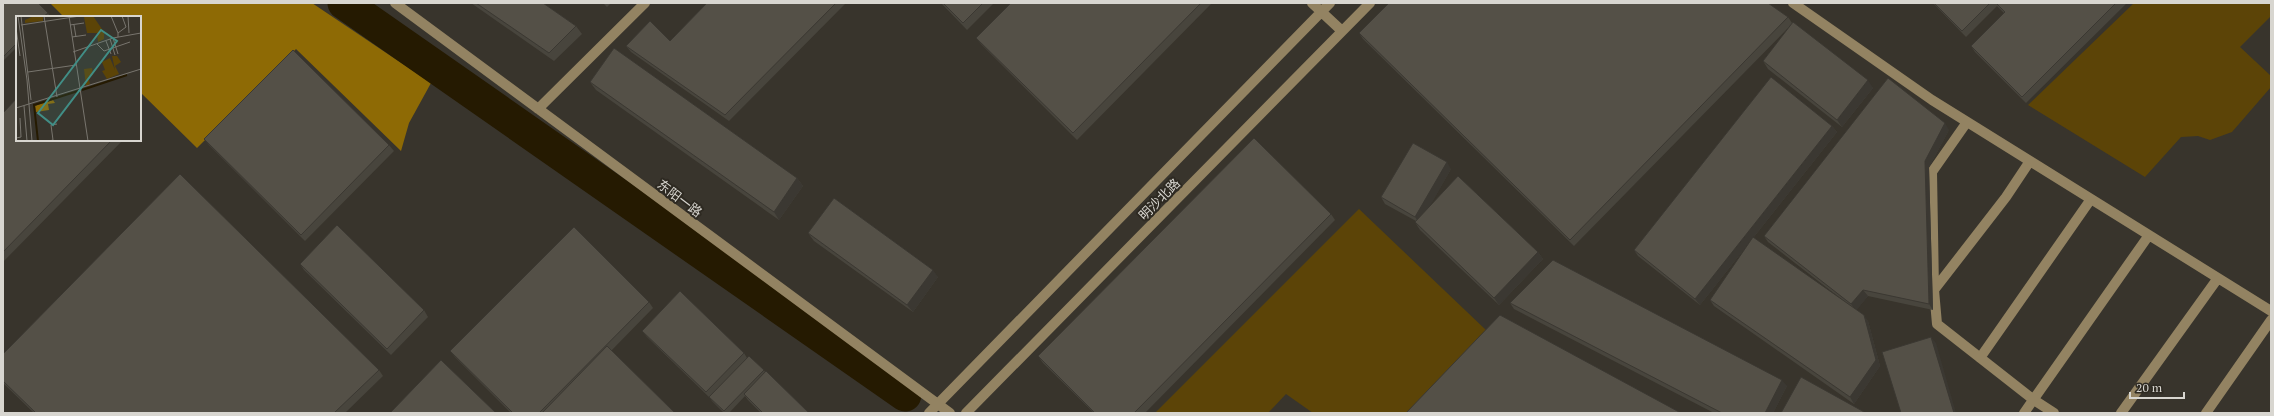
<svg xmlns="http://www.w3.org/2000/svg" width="2274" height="416" font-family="'PT Serif','Noto Sans SC',serif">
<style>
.green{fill:#5c4407}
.forest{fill:#8e6a05}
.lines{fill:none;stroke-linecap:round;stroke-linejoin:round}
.river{stroke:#251a01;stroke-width:33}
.minor{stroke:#938362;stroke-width:10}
.wall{fill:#48453d}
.shaded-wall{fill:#3b3832}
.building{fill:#545047;stroke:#3b3832}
.labels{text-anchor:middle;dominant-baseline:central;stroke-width:4;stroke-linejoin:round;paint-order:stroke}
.street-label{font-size:13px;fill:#d8d6d0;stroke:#2e2a22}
.inset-river{fill:none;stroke:#251a01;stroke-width:2}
.inset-road{fill:none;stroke:#78756e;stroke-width:1}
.view{fill:#418e86;fill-opacity:0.15;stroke:#418e86;stroke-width:2}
.inset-edge{fill:none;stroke:#d8d6d0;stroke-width:2}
</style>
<rect width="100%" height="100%" fill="#38342c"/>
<path class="green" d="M2134,3h137v13l-31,31 31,29v11l-39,45 -22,8 -12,-4 -17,1 -36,40 -117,-72z
M1359,209l128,122 -76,82h-98l-27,-19 -18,19h-113z"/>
<path class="forest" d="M50,3h262l119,80 -22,40 -8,28 -105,-102 -99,99 -57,-56v-75h-76z"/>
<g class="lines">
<path class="river" d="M344,3l561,392"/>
<path class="minor" d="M395,3l555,410
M1312,3l30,28
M1793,3l139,97 339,211
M538,109l107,-106
M1967,122l-35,50 2,118 3,34 97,76 20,13
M1934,290l72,-93 24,-36
M1980,358l111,-159
M929,413l401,-410
M966,413l404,-410
M2024,413l125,-178
M2121,413l97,-135
M2206,413l65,-93"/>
</g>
<path class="wall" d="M3,3l45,10 1,2 -2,2h-30v30l-14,14z
M471,3h72l33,23 6,8 -28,27z
M603,3h8l-4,4z
M707,3h139l-117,118 -98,-69 -5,-6 44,-5z
M941,3h53l-27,27z
M1011,3h201l-135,137 -96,-96 -5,-6z
M1933,3h194l-101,100 -51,-51 -4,-6 33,-33 -7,-7 -31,31z
M1788,17l4,6 81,65 -31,39 -74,-58 -5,-8 27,-35 -216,220 -211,-207 -4,-6z
M590,82l207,96 6,8 -24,34 -183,-130z
M3,113l14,27h106l-120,122z
M1832,126l5,6 -137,173 -62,-49 -4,-6z
M1949,130l-20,37 4,143 -65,-14 -12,14 12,11 12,45 -26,38 -140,-98 -4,-6 130,-2 -72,-56 -4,-6z
M204,139l185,6 5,6 -89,90 -96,-96z
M1451,169l-22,38 109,45 5,7 -44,46 -79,-75 -5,-8 1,-1 -31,-17 -4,-7z
M1331,214l4,6 -190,193h-51l-51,-50 -5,-7z
M808,233l130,44 -25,35 -99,-71z
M300,264l124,46 4,7 -37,38 -87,-85z
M649,302l4,6 -42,43 64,62h-164l-56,-56 -5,-6z
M1510,303l277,83 -14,27h-59l-200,-104z
M642,331l102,22 3,5 17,12 1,2 44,41h-48l-13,-13 -3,-4 -16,17h-5l-12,-12 -2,-3 -63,-61z
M3,354l376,16 4,6 -38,37h-311l-31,-30z"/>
<path class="shaded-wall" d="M1868,80l5,8 -31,39 -5,-7z
M1945,123l4,7 -20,37 4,143 -4,-6 -4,-143z
M1832,126l5,6 -137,173 -5,-6z
M1447,162l4,7 -31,55 -5,-7z
M797,178l6,8 -24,34 -5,-8z
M1538,252l5,7 -44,46 -5,-7z
M933,270l5,7 -25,35 -6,-7z
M1863,290l5,6 -12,15 -5,-7z
M1864,315l4,6 12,45 -26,38 -4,-7z
M1931,337l5,6 20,70h-2z
M1782,380l5,6 -14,27h-8z"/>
<path class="building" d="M3,3h35l10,10 -5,4h-26v26l-14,14z
M476,3h67l33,23 -27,27z
M707,3h129l-111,112 -99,-69 24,-25 20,20z
M943,3h40l-20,20z
M1011,3h190l-128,130 -97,-95z
M1389,3h379l20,14 -218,223 -211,-207z
M1934,3h56l-28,28z
M1996,3h120l-94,94 -51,-51 34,-34z
M1793,22l75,58 -31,40 -74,-59z
M614,48l183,130 -23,34 -184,-130z
M293,50l96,95 -88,90 -97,-96z
M1771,77l61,49 -137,173 -61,-49z
M1888,78l57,45 -20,38 4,143 -66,-14 -12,14 -87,-68z
M17,98v42h95l-109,112v-139z
M1254,138l77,76 -197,199h-39l-57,-57z
M1413,143l34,19 -32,55 -34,-20z
M180,174l199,196 -45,43h-298l-33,-32v-27z
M1458,176l80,76 -44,46 -79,-76z
M834,198l99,72 -26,35 -99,-72z
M337,225l87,85 -37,39 -87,-85z
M574,227l75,75 -110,111h-26l-63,-62z
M1753,237l111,78 12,45 -26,37 -140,-97z
M1553,260l229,120 -17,33h-43l-212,-110z
M680,291l64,62 -38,39 -64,-61z
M1500,315l181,98h-275z
M1931,337l23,76h-53l-19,-61z
M607,346l68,67h-133z
M749,356l15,14 -40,41 -15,-14z
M441,360l55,53h-106z
M766,371l43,42h-46l-19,-19z
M1801,377l65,36h-85z"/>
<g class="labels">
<g class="street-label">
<text transform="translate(680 198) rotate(37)">东阳一路</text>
<text transform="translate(1159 199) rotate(-45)">明沙北路</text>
</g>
</g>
<g transform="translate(16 16)">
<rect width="125" height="125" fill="#38342c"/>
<path d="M18,0h9v5l-18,2v-3zM77,0l11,16v7l-6,3 -1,-9h-10l-3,-16zM96,40h5l4,6 -6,4 4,8 -12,5 -5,-8 3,-1 -3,-8 8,-4 5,12zM76,52l1,7 -5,2 2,7 -4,2 -2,-17z" fill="#5c4407"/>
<path d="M37,84l2,3 -7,1 1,6 -13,2 -1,-6z" fill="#8e6a05"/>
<path class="inset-river" d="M66,74l45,-15M22,125l-4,-36 44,-14"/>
<path class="inset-road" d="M2,0l9,64 5,61M5,0l10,84M28,0l13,81M53,0l19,125M95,0l7,17M112,0l1,17M5,9l59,-9M54,9l14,-2M58,9l2,12M0,12l4,28M56,21l14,-2M102,21v-4l8,-6 -4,-11M97,22l5,16M94,23l5,16M90,25l5,13M81,28l7,7 26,-9M57,36l40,-14 28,-5M12,56l48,-7M8,90l3,35M0,92l125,-39M0,122l5,-1 -1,-19M33,125l4,-1 -2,-15 6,-1"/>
<path class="view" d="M85,14l16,11 -64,84 -15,-12z"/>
<rect width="125" height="125" class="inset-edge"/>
</g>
<rect width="2274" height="416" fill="none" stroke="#d8d6d0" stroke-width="8"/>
<path d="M2130 392v6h54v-6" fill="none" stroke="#d8d6d0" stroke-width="2"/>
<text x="2136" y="392" font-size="12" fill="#d8d6d0" stroke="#2e2a22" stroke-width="3" paint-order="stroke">20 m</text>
</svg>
